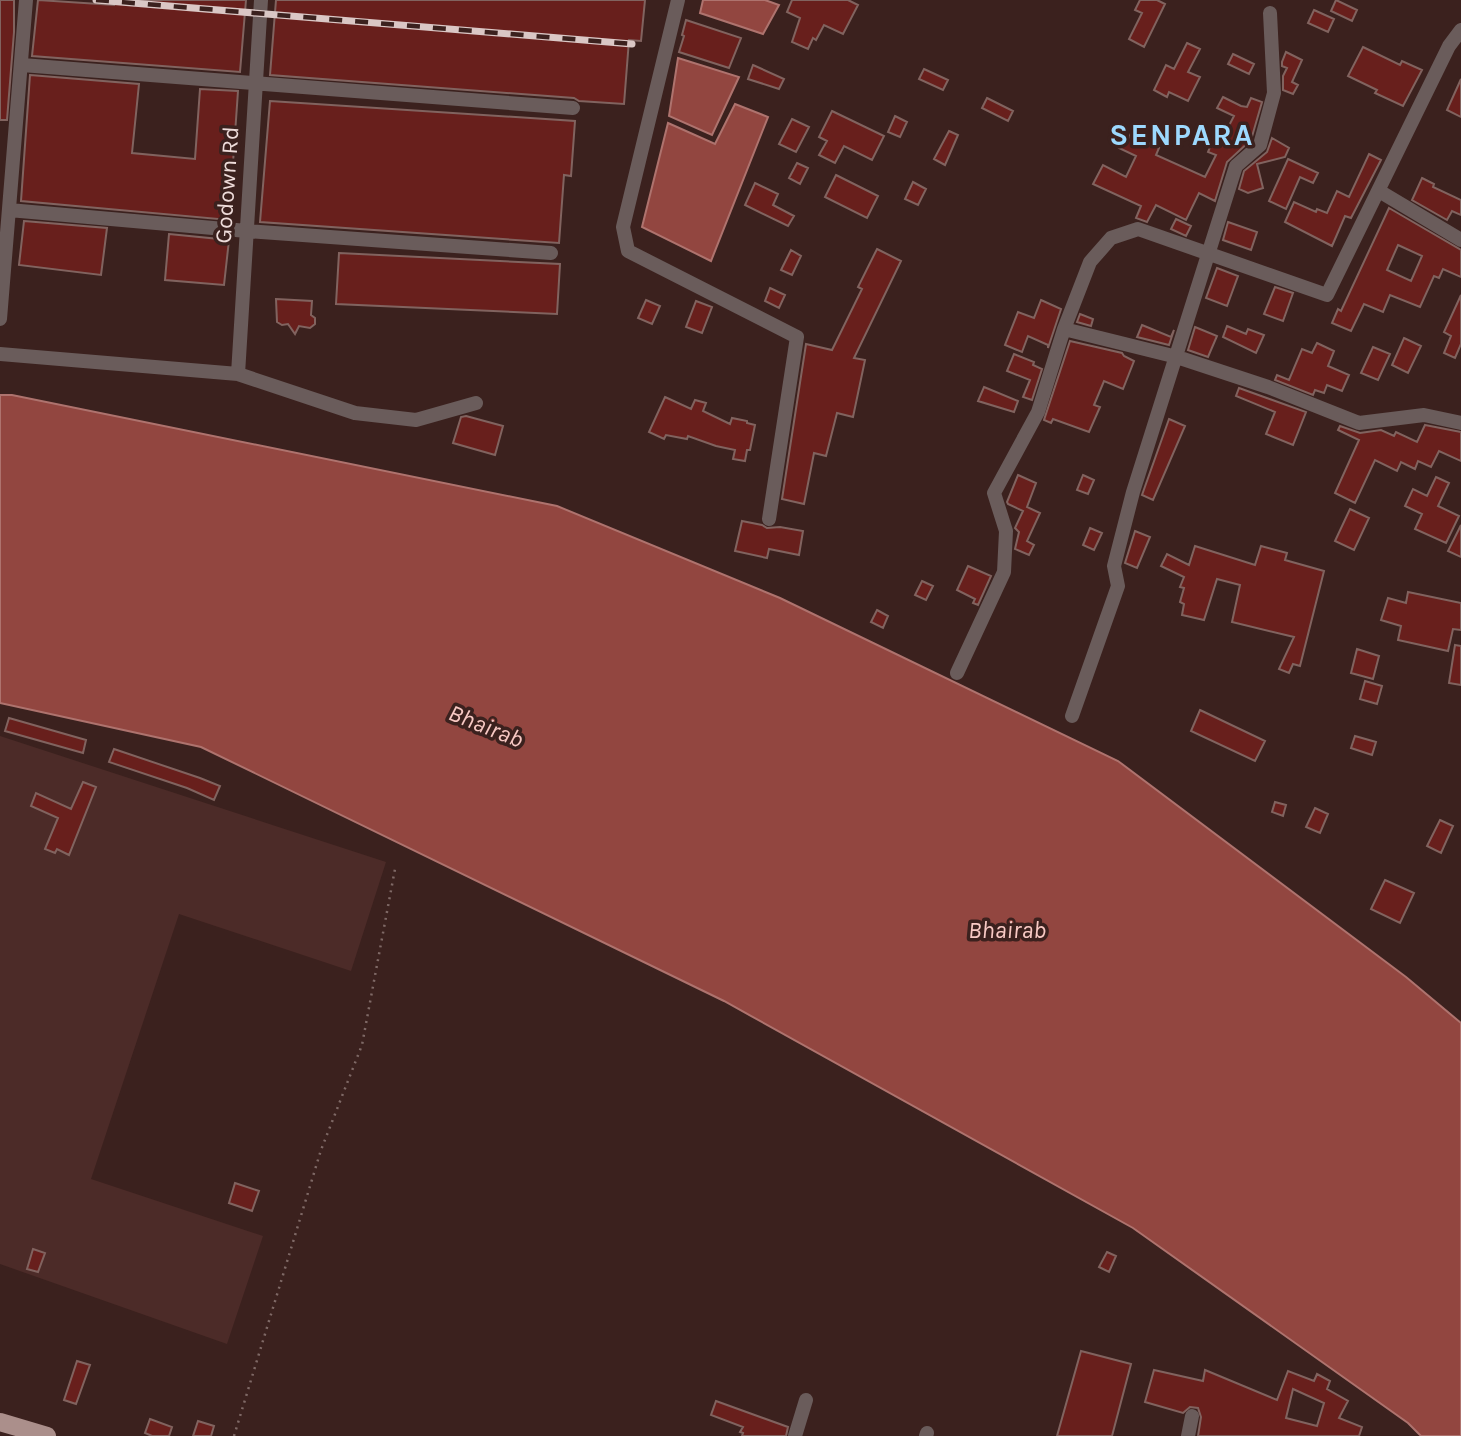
<svg xmlns="http://www.w3.org/2000/svg" width="1461" height="1436" font-family="Karla,sans-serif">
<style>
.built{fill:#4c2b28}
.water{fill:#924640;stroke:#ae736e;stroke-width:2}
.building{fill:#681f1c;stroke:#81635f;stroke-width:2;fill-rule:evenodd}
.lines{fill:none;stroke-linecap:round;stroke-linejoin:round}
.path{stroke:#7f6966;stroke-width:2.5;stroke-dasharray:2 5;stroke-linecap:butt}
.minor{stroke:#6a5c5b;stroke-width:14}
.major{stroke:#ab8f8b;stroke-width:18}
.rail-casing{stroke:#dac7c5;stroke-width:7}
.rail{stroke:#3b211e;stroke-width:4.5;stroke-dasharray:13;stroke-linecap:butt}
.labels{text-anchor:middle;dominant-baseline:central;stroke-width:7;stroke-linejoin:round;paint-order:stroke}
.street-label{font-size:23px;fill:#eedcda;stroke:#3b211e}
.water-label{font-size:24px;font-style:italic;fill:#f8c9c4;stroke:#3b211e}
.district-label{font-size:30px;font-weight:bold;letter-spacing:2px;fill:#9dd9fe;stroke:#3b211e}
</style>
<rect width="100%" height="100%" fill="#3b211e"/>
<path class="built" d="M0,736l386,126 -35,109 -172,-57 -88,265 172,57 -36,108 -227,-80z"/>
<path class="water" d="M703,0h62l14,5 -16,29 -63,-21z
M678,58l61,19 -27,58 -43,-19z
M735,104l33,13 -57,144 -69,-34 26,-104 47,21z
M0,395h12l545,111 223,92 338,163 288,216 55,46v413h-40l-13,-13 -275,-195 -409,-227 -523,-254 -201,-44z"/>
<path class="building" d="M0,0h14v32l-7,88h-7z
M38,0l76,5 1,-5h131l-6,72 -208,-16z
M276,0h369l-4,41 -12,-1 -5,64 -45,-3 -5,-3 -304,-23z
M792,0h56l10,5 -15,29 -19,-9 -8,15 -3,-2 -5,11 -16,-7 8,-24 -13,-6z
M1140,0h17l8,4 -21,43 -15,-8 13,-26 -7,-3z
M1336,0l21,10 -5,11 -21,-10z
M1314,10l20,9 -6,13 -20,-9z
M686,20l55,18 -12,30 -50,-16 5,-16 -2,-1z
M1187,43l13,6 -12,23 12,5 -12,24 -19,-9 -2,5 -13,-7 12,-25 8,4z
M1363,47l37,18 2,-4 20,9 -19,36 -28,-13 2,-3 -29,-14z
M1286,52l16,8 -10,22 6,3 -5,9 -10,-4v-14l4,-8 -5,-2v-4z
M1233,54l21,10 -5,10 -21,-10z
M753,65l31,14 -5,10 -31,-10z
M924,69l24,11 -5,10 -24,-11z
M30,75l109,9 -7,69 63,6 5,-70 38,2 -9,129 -208,-19z
M1461,79v38l-14,-7z
M1223,97l18,9 6,1 4,-9 11,4 -11,38 -24,22 -12,39 -16,-8 -13,27 -30,-15 -9,17 -11,-4 5,-12 -48,-22 10,-19 23,12 10,-21 -17,-8 5,-11 4,3 7,-16 10,5 -5,10 19,9 -3,7 49,22 11,-22 -8,-3 5,-12 7,3 14,-27 -17,-8z
M987,98l26,13 -5,10 -26,-13z
M270,101l305,20 -4,55 -7,-1 -5,68 -299,-21z
M832,111l52,25 -12,24 -28,-14 -9,17 -16,-8 8,-14 -8,-4z
M895,116l12,6 -7,15 -12,-5z
M792,119l17,8 -13,25 -17,-8z
M949,131l9,4 -13,30 -11,-6z
M1272,138l17,10 -4,9 -28,7 6,24 -15,5 -9,-4 5,-18 23,-19z
M1369,154l12,6 -30,58 -6,-2 -13,30 -47,-24 9,-20 22,10 1,-3 10,4 10,-22 12,6z
M1288,159l30,14 -5,10 -13,-6 -14,32 -17,-8z
M797,163l11,5 -8,16 -11,-6z
M836,175l42,21 -11,22 -42,-21z
M1422,178l12,6 -1,3 28,13v15l-9,-4 -5,9 -35,-20z
M913,182l13,7 -8,16 -13,-6z
M755,183l23,11 -5,11 21,11 -6,10 -43,-21z
M1389,208l72,42v27l-18,-8 -4,9 -5,-2 -14,31 -30,-12 -7,17 -19,-8 -13,27 -19,-8 6,-14 3,2zM1398,245l24,11 -11,25 -24,-11z
M1176,219l15,7 -5,10 -15,-7z
M24,221l83,7 -6,47 -82,-10z
M1228,222l29,10 -6,18 -28,-10z
M169,234l60,6 -5,45 -59,-5z
M877,249l24,12 -47,97 11,2 -12,57 -16,-4 -11,43 -12,-3 -10,51 -22,-5 24,-155 26,6 30,-61 -4,-2z
M791,250l10,6 -9,19 -11,-5z
M339,253l221,11 -3,50 -221,-10z
M1217,268l21,8 -11,30 -21,-8z
M1275,287l18,6 -10,28 -19,-7z
M770,288l15,7 -6,13 -14,-7z
M1461,295v49l-6,14 -11,-5 7,-17 -7,-4z
M276,299l36,2 -1,14 4,3v6l-5,4 -11,-2 -4,8 -7,-10 -6,1 -5,-3z
M646,300l14,6 -8,18 -14,-6z
M1041,300l20,9 -13,39v-3l-20,-9 -6,16 -17,-7 13,-33 16,6z
M696,301l16,6 -10,26 -16,-6z
M1080,314l13,5 -2,7 -14,-4z
M1142,325l29,12 3,-7 -5,15 -32,-8z
M1227,326l19,8 2,-5 16,6 -8,18 -33,-16z
M1195,327l22,9 -9,21 -20,-7z
M1404,338l17,8 -13,27 -16,-8z
M1070,341l52,12 2,3 10,5 -11,28 -19,-8 -10,24 6,2 -11,25 -36,-13 -2,4 -7,-3z
M1317,343l17,8 -6,15 21,9 -7,16 -15,-6 -3,8 -9,-3 -2,5 -38,-15 2,-5 12,5 13,-31 10,4z
M1373,347l17,7 -12,26 -17,-7z
M1014,354l20,8 -1,3 9,4 -10,31 -9,-3 7,-17 -23,-9z
M984,387l34,14 -4,11 -36,-11z
M1239,388l67,24 -13,33 -27,-11 9,-22 -39,-16z
M665,397l26,12 4,-9 11,3 -3,8 27,13 2,-6 15,3v2l8,2 -5,25h-3l-2,11 -12,-2 2,-9 -19,-4 -28,-10 -1,3 -21,-4 -2,4 -15,-7z
M466,416l37,10 -8,29 -42,-12 8,-26z
M1169,419l16,7 -32,74 -11,-5z
M1425,425l36,7v29l-22,-10 -8,16 -13,-6 -3,8 -14,-7 -4,9 -22,-11 -20,43 -20,-10 24,-53 -21,-10 2,-4 20,7 21,-3 13,6 2,-4 21,10z
M1018,475l18,8 -9,24 13,6 -13,28 7,4 -5,10 -14,-6 4,-17 -4,-4 8,-17 -15,-7 -1,-2z
M1083,475l11,5 -6,14 -11,-4z
M1436,477l13,6 -11,23 21,10 -13,27 -31,-14 7,-15 -17,-8 8,-17 14,7z
M1350,509l19,9 -15,32 -19,-9z
M742,521l20,4 5,3 13,-1 23,4 -4,24 -30,-6 -2,9 -32,-7z
M1461,525v32l-13,-6z
M1090,528l12,5 -8,17 -11,-5z
M1135,531l15,6 -13,31 -12,-5z
M1195,546l60,19 6,-19 26,7 -2,7 39,11 -24,95 -7,-2 -4,9 -10,-4 15,-32 -62,-15 8,-37 -23,-6 -13,41 -22,-5 2,-11 -4,-2 4,-14 -4,-1 4,-10 -23,-11 6,-12 22,11z
M968,566l23,10 -13,29 -5,-2 2,-4 -18,-9z
M922,581l11,5 -7,14 -11,-5z
M1408,592l53,11v27l-8,-1 -5,22 -50,-11 3,-14 -20,-6 7,-22 18,5z
M877,610l11,6 -5,12 -12,-6z
M1455,645l6,1v39l-12,-2z
M1357,649l22,7 -6,23 -22,-6z
M1365,681l17,5 -5,18 -17,-5z
M1200,710l65,31 -10,20 -64,-30z
M9,718l77,22 -3,13 -78,-22z
M1355,736l21,6 -4,13 -21,-7z
M114,749l86,29 20,8 -6,14 -27,-12 -78,-26z
M83,782l13,5 -27,68 -12,-6 -2,4 -10,-4 13,-31 -27,-12 5,-13 35,16z
M1275,802l11,3 -3,11 -11,-4z
M1315,808l13,6 -8,19 -14,-6z
M1440,820l13,6 -12,27 -14,-7z
M1385,880l29,13 -14,30 -29,-14z
M235,1183l24,8 -7,20 -23,-8z
M33,1249l12,4 -7,19 -11,-3z
M1107,1252l9,4 -7,16 -10,-5z
M1081,1351l50,13 -19,72h-55z
M77,1361l13,4 -14,39 -12,-4z
M1154,1370l49,11 2,-11 72,30 11,-29 26,10 3,-7 13,7 -3,8 21,12 -9,17 23,9 -3,9h-161l3,-19 -3,-9 -8,-1 -7,6 -38,-11zM1293,1389l31,14 -7,23 -31,-8z
M716,1401l72,26 -2,9h-44l1,-3 -3,-1 3,-5 -32,-12z
M150,1419l22,8 -3,9h-17l-7,-3z
M198,1421l16,5 -3,10h-18z"/>
<g class="lines">
<path class="path" d="M234,1436l87,-286 41,-105 33,-176"/>
<path class="minor" d="M678,0l-55,227 5,24 169,86 -28,182
M22,65l551,43
M1379,191l82,49
M9,210l238,21 304,22
M0,319l26,-319
M1064,329l113,28 91,30 91,36 65,-8 37,8
M0,354l238,20 117,39 61,7 60,-17
M238,374l23,-374
M957,673l47,-101 2,-41 -12,-38 44,-81 26,-83 26,-67 21,-24 27,-9 189,66 122,-249 12,-16
M1072,716l46,-130 -4,-20 19,-74 103,-326 24,-21 14,-52 -4,-80
M795,1436l11,-36
M926,1436l1,-3
M1188,1436l4,-20"/>
<path class="major" d="M0,1422l47,14"/>
<defs>
<path id="rail" d="M96,0l536,44"/>
</defs>
<use href="#rail" class="rail-casing"/>
<use href="#rail" class="rail"/>
</g>
<g class="labels">
<g class="street-label">
<text transform="translate(227 185) rotate(-86)">Godown Rd</text>
</g>
<g class="water-label">
<text transform="translate(486 726) rotate(22)">Bhairab</text>
<text x="1007" y="930">Bhairab</text>
</g>
<g class="district-label">
<text x="1182" y="135">SENPARA</text>
</g>
</g>
</svg>
